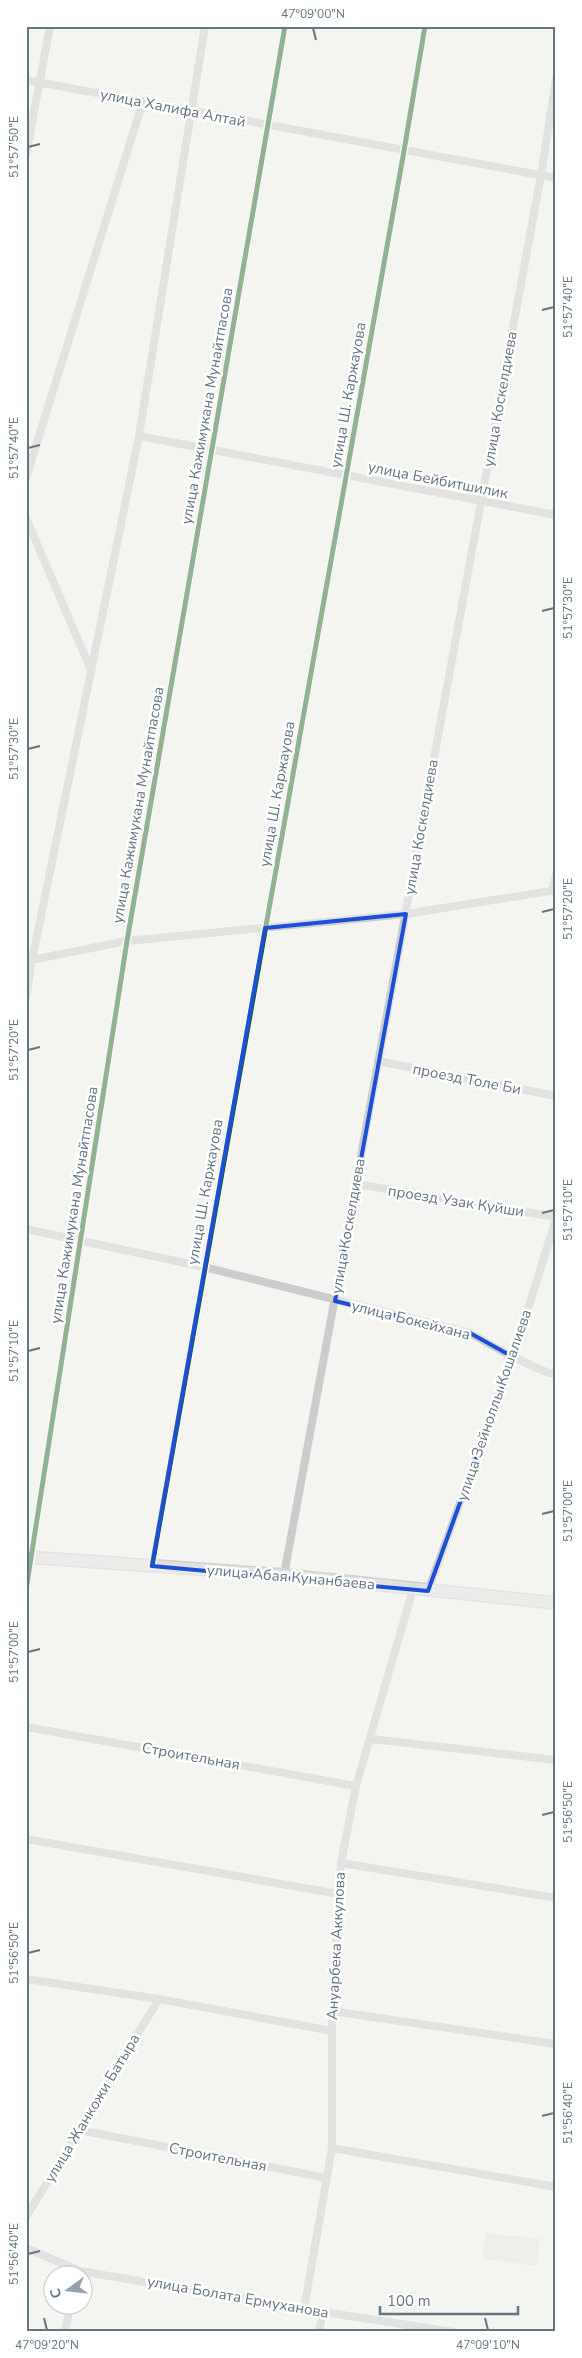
<svg xmlns="http://www.w3.org/2000/svg" width="582" height="2358" font-family="'Nunito Sans',sans-serif">
<style>
.green{fill:#e4e7df}
.lines{fill:none;stroke-linecap:round;stroke-linejoin:round}
.secondary-casing{stroke:#d0d2d1;stroke-width:14}
.street{stroke:#cbcdcd;stroke-width:8}
.secondary{stroke:#e0e0e0;stroke-width:11}
.cycleway-casing{stroke:#fff;stroke-width:8}
.cycleway{stroke:#1b5e20;stroke-width:5}
.marked{fill:none;stroke:#1d4ed8;stroke-width:4;stroke-linejoin:round}
.ticks{fill:none;stroke:#637583;stroke-width:2}
.labels{text-anchor:middle;dominant-baseline:central;stroke-width:5;stroke-linejoin:round;paint-order:stroke}
.street-label{font-size:15px;fill:#637583;stroke:#fff}
.neatline{fill:none;stroke:#637583;stroke-width:2}
.ticks-label{font-size:12px;text-anchor:middle;fill:#637583}
</style>
<rect width="100%" height="100%" fill="#f4f4f1"/>
<path class="green" d="M485,2233l55,6 -3,27 -55,-7z"/>
<g class="lines">
<defs>
<path id="secondary" d="M26,1557l258,18 272,28"/>
</defs>
<use href="#secondary" class="secondary-casing"/>
<path class="street" d="M26,80l530,98
M26,155l24,-129
M139,436l417,79
M26,478l117,-377
M26,518l65,152
M552,891l4,-16
M26,961l101,-20 279,-27 150,-24
M26,998l6,-38 107,-524 66,-410
M378,1061l178,35
M356,1184l200,33
M26,1229l178,38 266,66 43,24 33,15 10,2
M152,1566l252,-1415 21,-125
M284,1575l257,-1400 15,-96
M26,1590l101,-649 158,-915
M428,1591l85,-234 43,-138
M26,1727l330,59
M371,1739l185,21
M26,1839l313,55
M341,1863l215,35
M26,1979l133,20 173,32
M332,2011l224,33
M79,2130l248,48
M332,2148l224,39
M26,2217l133,-218
M26,2248l54,23 224,38 149,23
M304,2309l28,-161v-137l9,-148 15,-77 57,-197
M65,2332l5,-26
M319,2332l4,-20"/>
<use href="#secondary" class="secondary"/>
<defs>
<path id="cycleway" d="M152,1566l252,-1415 21,-125
M26,1590l101,-649 158,-915"/>
</defs>
<use href="#cycleway" class="cycleway-casing"/>
<use href="#cycleway" class="cycleway"/>
</g>
<path d="M0 0H582V2358H0ZM406,914l-71,387 135,32 43,24 -85,234 -276,-25 113,-638z" fill="#f4f4f1" fill-opacity=".55" fill-rule="evenodd"/>
<path class="marked" d="M406,914l-71,387 135,32 43,24 -85,234 -276,-25 113,-638z"/>
<path class="ticks" d="M313,28l3,12M28,147l12,-3M542,310l12,-3M28,448l12,-3M542,611l12,-3M28,749l12,-3M542,912l12,-3M28,1050l12,-3M542,1213l12,-3M28,1351l12,-3M542,1514l12,-3M28,1652l12,-3M542,1815l12,-3M28,1953l12,-3M542,2116l12,-3M28,2254l12,-3M44,2318l3,12M485,2318l3,12"/>
<g class="labels">
<g class="street-label">
<text transform="translate(173 108) rotate(11)">улица Халифа Алтай</text>
<text transform="translate(348 395) rotate(-80)">улица Ш. Каржауова</text>
<text transform="translate(500 399) rotate(-80)">улица Коскелдиева</text>
<text transform="translate(207 406) rotate(-80)">улица Кажимукана Мунайтпасова</text>
<text transform="translate(438 480) rotate(11)">улица Бейбитшилик</text>
<text transform="translate(277 794) rotate(-80)">улица Ш. Каржауова</text>
<text transform="translate(138 805) rotate(-80)">улица Кажимукана Мунайтпасова</text>
<text transform="translate(421 827) rotate(-80)">улица Коскелдиева</text>
<text transform="translate(467 1079) rotate(11)">проезд Толе Би</text>
<text transform="translate(205 1192) rotate(-80)">улица Ш. Каржауова</text>
<text transform="translate(456 1201) rotate(9)">проезд Узак Куйши</text>
<text transform="translate(74 1205) rotate(-81)">улица Кажимукана Мунайтпасова</text>
<text transform="translate(348 1226) rotate(-80)">улица Коскелдиева</text>
<text transform="translate(411 1320) rotate(14)">улица Бокейхана</text>
<text transform="translate(494 1405) rotate(-71)">улица Зейноллы Кошалиева</text>
<text transform="translate(291 1577) rotate(5)">улица Абая Кунанбаева</text>
<text transform="translate(191 1756) rotate(10)">Строительная</text>
<text transform="translate(336 1946) rotate(-87)">Ануарбека Аккулова</text>
<text transform="translate(92 2108) rotate(-59)">улица Жанкожи Батыра</text>
<text transform="translate(218 2157) rotate(11)">Строительная</text>
<text transform="translate(238 2297) rotate(10)">улица Болата Ермуханова</text>
</g>
</g>
<rect width="582" height="2358" fill="none" stroke="#ffffff" stroke-width="55"/>
<g transform="translate(68 2290) rotate(255)"><circle r="24" fill="#ffffff" stroke="#c1c8cd"/>
<path d="M0-4L9 19L0 12L-9 19Z" fill="#96a1aa"/>
<text y="-8" font-size="14" font-weight="bold" text-anchor="middle" fill="#637583">С</text>
</g>
<path d="M380 2306v8h138v-8" fill="none" stroke="#637583" stroke-width="2.5"/>
<text x="387" y="2306" font-size="15" fill="#637583" stroke="#ffffff" stroke-width="4" paint-order="stroke">100 m</text>
<rect x="28" y="28" width="526" height="2302" class="neatline"/>
<g class="ticks-label">
<text x="313" y="18">47°09'00"N</text>
<text transform="translate(14 147) rotate(-90)" y="4">51°57'50"E</text>
<text transform="translate(568 307) rotate(-90)" y="4">51°57'40"E</text>
<text transform="translate(14 448) rotate(-90)" y="4">51°57'40"E</text>
<text transform="translate(568 608) rotate(-90)" y="4">51°57'30"E</text>
<text transform="translate(14 749) rotate(-90)" y="4">51°57'30"E</text>
<text transform="translate(568 909) rotate(-90)" y="4">51°57'20"E</text>
<text transform="translate(14 1050) rotate(-90)" y="4">51°57'20"E</text>
<text transform="translate(568 1210) rotate(-90)" y="4">51°57'10"E</text>
<text transform="translate(14 1351) rotate(-90)" y="4">51°57'10"E</text>
<text transform="translate(568 1511) rotate(-90)" y="4">51°57'00"E</text>
<text transform="translate(14 1652) rotate(-90)" y="4">51°57'00"E</text>
<text transform="translate(568 1812) rotate(-90)" y="4">51°56'50"E</text>
<text transform="translate(14 1953) rotate(-90)" y="4">51°56'50"E</text>
<text transform="translate(568 2113) rotate(-90)" y="4">51°56'40"E</text>
<text transform="translate(14 2254) rotate(-90)" y="4">51°56'40"E</text>
<text x="47" y="2349">47°09'20"N</text>
<text x="488" y="2349">47°09'10"N</text>
</g>
</svg>
